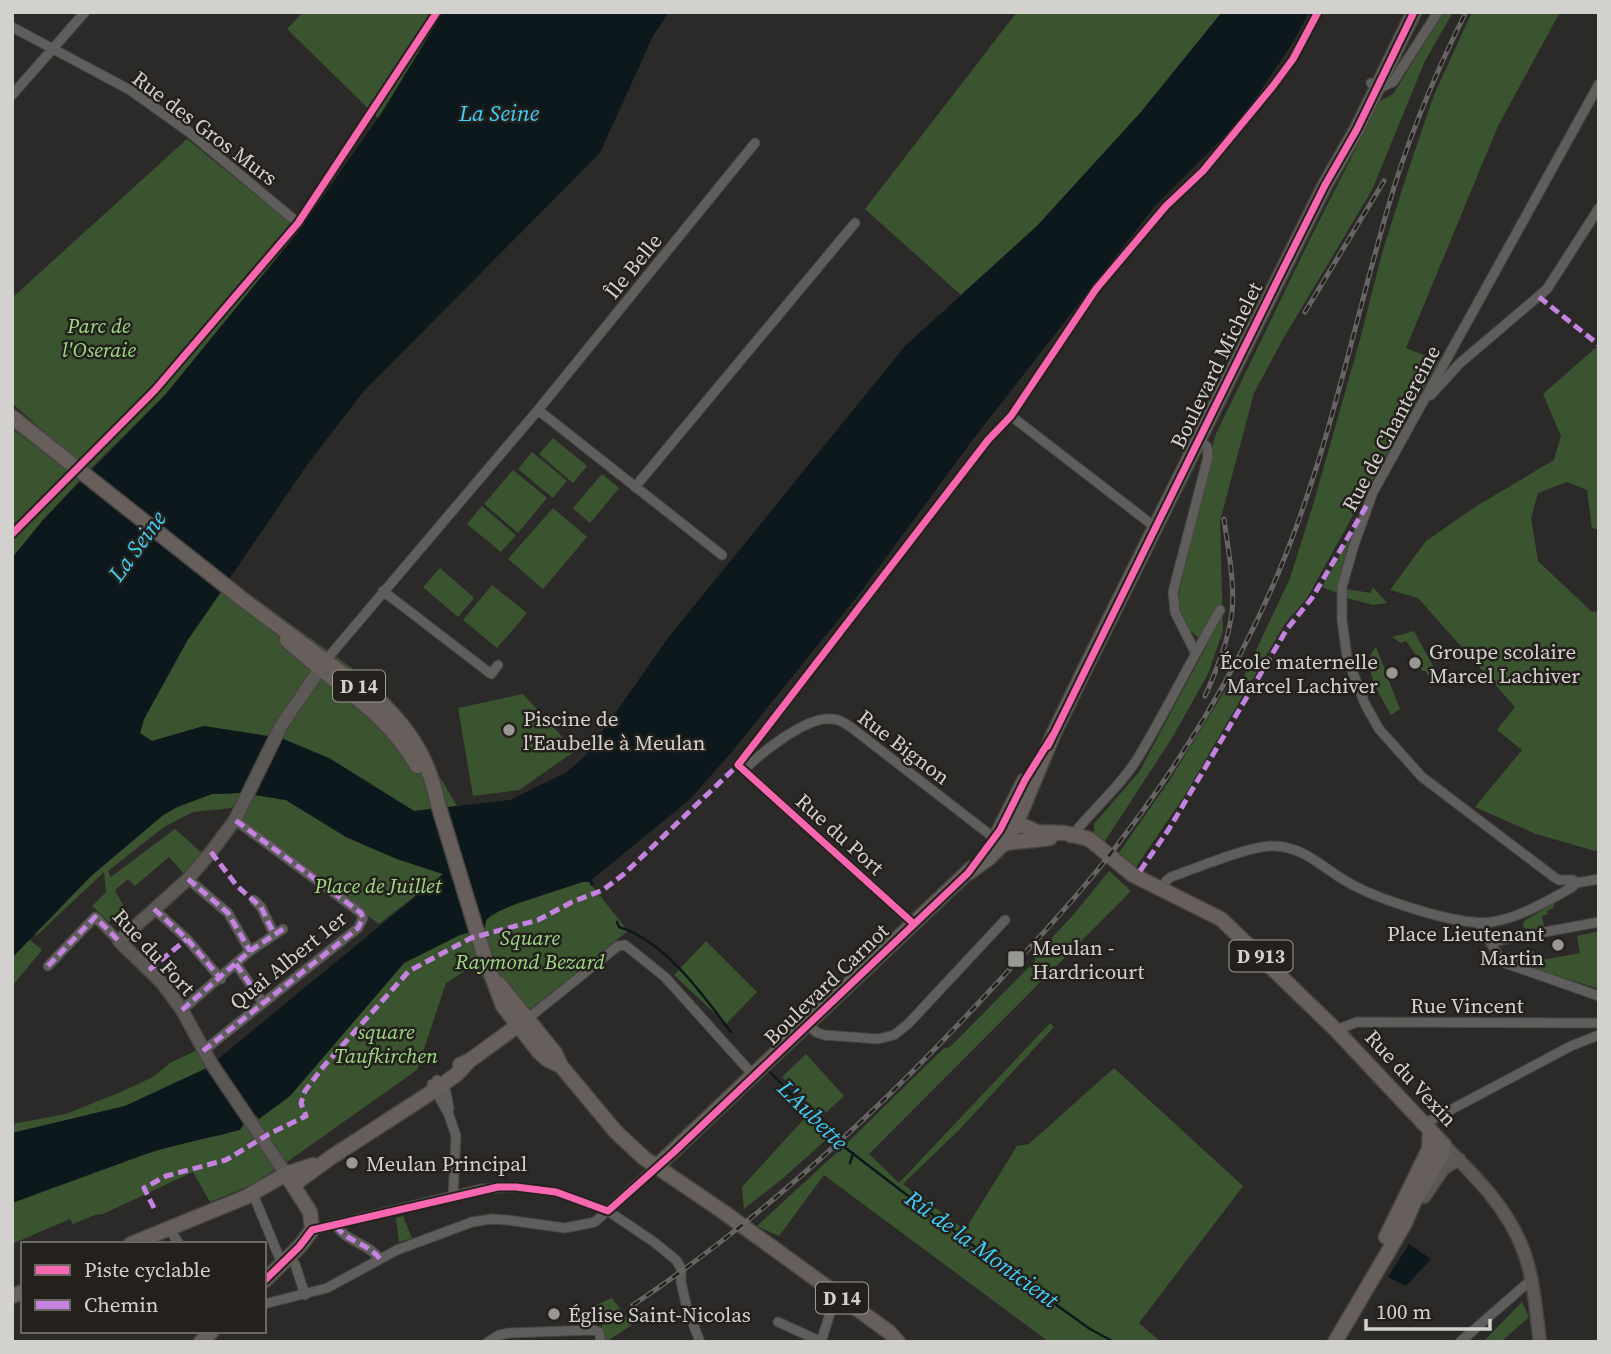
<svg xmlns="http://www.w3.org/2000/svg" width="1611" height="1354" font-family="'Source Serif 4',serif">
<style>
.green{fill:#3b5430}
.water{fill:#0c181b}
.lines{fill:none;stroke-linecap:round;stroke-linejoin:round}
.stream{stroke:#0c181b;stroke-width:2.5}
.street-casing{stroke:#474542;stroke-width:11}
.secondary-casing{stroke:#474542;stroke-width:15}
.primary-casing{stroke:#474542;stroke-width:17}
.street{stroke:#5f5e5c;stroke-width:9}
.secondary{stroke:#5c5855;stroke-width:12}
.primary{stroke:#675f5b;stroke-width:14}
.rail-casing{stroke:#666563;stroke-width:5}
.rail{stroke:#24211d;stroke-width:2.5;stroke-dasharray:8;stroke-linecap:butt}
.quiet{stroke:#c483df;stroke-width:5;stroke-dasharray:10 5;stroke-linecap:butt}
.cycleway-casing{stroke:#24211d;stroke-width:11}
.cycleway{stroke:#f766af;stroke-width:7}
.poi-dot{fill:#999794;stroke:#24211d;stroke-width:2.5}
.labels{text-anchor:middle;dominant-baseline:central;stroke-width:5;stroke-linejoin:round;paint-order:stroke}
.shield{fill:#24211d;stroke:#9e9c99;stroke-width:2}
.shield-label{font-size:19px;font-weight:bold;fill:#d3d1ce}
.street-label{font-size:21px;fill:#d3d1ce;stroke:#24211d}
.park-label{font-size:21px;font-style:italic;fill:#9ddb84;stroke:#24211d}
.poi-label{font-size:21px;fill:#d3d1ce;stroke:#24211d;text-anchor:start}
.water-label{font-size:23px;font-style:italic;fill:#3fd0fc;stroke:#24211d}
</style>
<rect width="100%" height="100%" fill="#2c2a28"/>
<path class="green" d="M303,12h140l-65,106 -91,-89z
M1017,12h205l-81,100 -104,114 -76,69 -96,-86z
M1444,12h9l-28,49 -53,129 -89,149 -29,54 -34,128 3,110 -15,43 -36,64 -69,106 -9,-9v-11l45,-52 68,-127 -20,-17 -10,-27 38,-165 95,-197 70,-138 13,-7z
M1472,12h88l-62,114 -92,222 33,13 -132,237 -23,27 -99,170 -49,72 -18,-13 51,-73 57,-92 18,-13 46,-98 23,-73 48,-169 21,-83 27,-85 25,-73z
M187,139l112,91 -134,165 -77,76 -76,-68v-105z
M1599,345v185l-7,-2 -5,-38 -20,-8 -29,11 -7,25 7,43 54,51 7,-1v241l-63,-18 -61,-27 47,-57 -25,-20 18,-23 -97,-109 -28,-8 36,-49 49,-34 79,-47 7,-24 -18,-42z
M12,429l69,50 -38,41 -31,38z
M553,438l34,28 -14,17 -34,-29z
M532,452l35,29 -14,17 -35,-29z
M513,470l34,28 -29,35 -34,-29z
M602,474l17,14 -29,35 -17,-15z
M482,506l34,29 -15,17 -34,-28z
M553,508l34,29 -44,52 -35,-30z
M1350,537l-13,56 -15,-6z
M440,568l34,30 -16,19 -35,-30z
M230,580l123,89 56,56 48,81 -43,5 -85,-53 -125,-32 -52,15 -12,-8 4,-14 43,-78z
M492,585l35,28 -30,35 -34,-28z
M1373,587l14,16 -14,2 -26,-7v-9l23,4z
M1414,631l23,42 8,4 -11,6 -9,-12h-3l-8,-19 -8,-11 -5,2 -9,-6z
M1376,647l24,62 -9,6c-9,-18 -33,-50 -15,-68z
M523,694l52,57 -56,39 -46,6 -15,-88z
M241,793l-9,15 -39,4 -29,15 -56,44 3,6 64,-48 30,27 -18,21 -18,-20 -34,29 -7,-7 -13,11 9,17 -15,15 -17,-16 14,-14 -2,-20 -68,64 -2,-3 57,-57 71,-60 14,-8 36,-14z
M252,794l34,6 60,37 51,22 46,15 -64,50 -136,-101 -1,-10z
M1109,871l22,20 -262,263 30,29 151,-160 4,4 -94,102 -57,55 62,46 52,-84 12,-2 85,-76 129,118 -104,137 22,19h-112l-225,-167 -45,61 -22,-10 90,-83 96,-94 7,-2 86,-87 -2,-3 41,-44z
M586,881l3,1 39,49 -111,89 -44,-54 -27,17 -29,87 -133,94 -35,22 -39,16 -17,-30 -90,42 -8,1 -22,9 -3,-5 -58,25v-41l110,-42 69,-20 35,-7 31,-19 2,3 31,-22 114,-133 56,-28 24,-7 2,-8 16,-11z
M1555,902l-2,6 -6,3 1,3 -6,2 2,11 -16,3 -5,-3 1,-6z
M1599,931v58l-91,-29 -5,-6 10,-1 2,4 8,2 6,-2 -1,-5 5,-1 3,10 44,-8 -3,-17z
M29,939l13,11 -30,36v-28z
M706,941l51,51 -31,32 -52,-49z
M195,1051l5,3 7,14 -82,38 -113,27v-9l54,-10 57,-23 30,-14 17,-14z
M806,1054l38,42 -22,20 2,10 5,11 -48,43 -37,29 -2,-22 72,-79 -32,-31z
M403,1216l9,22 -13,4 -3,-24z
M612,1298l20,27 -26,17 -4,-7v-23h-6l-2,-6z
M1522,1302l7,15 -28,25h-18z"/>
<path class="water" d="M443,12h226l-16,24 -53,117 -237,239 -56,73 -120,176 -43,78 -4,14 12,8 52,-15 77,12 48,20 85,53 96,-11 57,-28 18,-16 83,-118 237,-292 132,-120 104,-114 81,-100h87l-17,32 -39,58 -26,32 -72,72 -184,236 -111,151 -130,161 -42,47 -93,76 -3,3 2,4 -3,2 -2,-4h-7l-65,21 -26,12 -5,5 -1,8 -25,7 -56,28 -114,133 -31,23 -3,-3 -13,9 -3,5 -83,20 -145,53v-70l113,-27 82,-38 236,-194 -46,-15 -51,-22 -60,-37 -45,-7 -29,1 -36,13 -14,9 -71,60 -79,82v-400l31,-38 122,-125 134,-164 88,-126z
M1409,1244l22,15 -25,27 -18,-9z"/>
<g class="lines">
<path class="stream" d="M617,922l2,5c46,14 84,68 112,105
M768,1070l71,73 132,101 119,85 24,13
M850,1163l3,-10"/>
<defs>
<path id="street" d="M12,27l118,63 59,42 109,91
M1371,83l11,4 11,-5 45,-70
M12,95l73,-83
M1431,395l28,-31 88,-75 52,-81
M538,410l184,145
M1011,416l144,111
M635,487l220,-264
M383,591l108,83 7,-9
M1195,652l-20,-40 -2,-20 35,-135 -1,-10 -8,-8
M326,660l212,-250 217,-267
M1070,838c22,-28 51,-52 69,-82 29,-48 53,-98 81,-146
M188,879l40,34 22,38
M1576,883l-3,-3h-14l-5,-3 -132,-100 -43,-48 -14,-25 -18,-47 -5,-37v-33l12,-42 19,-53 226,-408
M1160,891l7,-11 4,-3c23,-8 80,-32 102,-31 29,0 48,20 71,34 29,18 115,47 148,42 29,-5 53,-20 79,-34l5,-5 23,-4
M254,900l7,7 13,27
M154,909l33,30 34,40
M1479,923l23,39 97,34
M914,924l-170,-154c17,-17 63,-55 89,-51 7,0 13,5 19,9l146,113
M1491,942l108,-20
M236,964l27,39
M48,966l47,-49 24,24
M182,1010l68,-59 33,-22
M526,1020l92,-74 7,-1 40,32 89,99
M808,1024l8,8 8,3 54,4 16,-4 14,-11 97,-104
M1336,1030l21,-8 242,1
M203,1051l155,-123 5,-10 -2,-5 -126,-93
M437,1080l9,12 3,17
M432,1084l17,31 7,21 -3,60
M1424,1124l147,-78 28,-11
M253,1194l29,70
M336,1226c11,16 32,17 44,33
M169,1228l10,16
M312,1230l169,-41 35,-2 40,5 52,19 46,31 22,18 5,8v14l6,26 13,34
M289,1257l6,7 10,31
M264,1304l63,-16 70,-38 75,-28 20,-3 15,1 58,8 30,-6 61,-55
M778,1322l44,20
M488,1342l11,-7 10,-2 84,-3 6,2 2,10
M821,1342l15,-48
M1460,1342l71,-62"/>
<path id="secondary" d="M1437,1146l7,-1c32,32 64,63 80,107 10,28 12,60 16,90
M286,1174l-75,-111 -29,-53 -19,-26 -44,-43 69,-62 23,-27 24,-32 46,-94 45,-66
M1424,1197l19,-28 16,-10"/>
<path id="primary" d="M12,417l229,181 141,105c31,31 47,58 56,101l46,151 19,51 36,46 9,8 13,6
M287,640c44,42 100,71 130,126
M1008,829l14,-4 15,7 28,1 24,6 44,36 88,44 115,111 108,115 -2,10 -27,45 -11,25 -69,117
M997,835l27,-54
M1003,844c15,-4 31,-3 47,-6
M968,873l21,-15 14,-14 16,-27 34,-82 29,-60 243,-490 32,-56 57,-117
M499,984l56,69 6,13 55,66 28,26 78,53 167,121 9,10
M460,1065l9,-4 55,-40
M656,1167l316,-299
M293,1185l37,-27 105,-68 22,-16 12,-13
M1386,1237l43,-88 1,-19
M131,1244l115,-47 40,-23 27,-9
M264,1281l35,-34 13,-17 -2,-18 -21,-33
M12,1296l11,-4
M201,1342l11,-11"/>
</defs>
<use href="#street" class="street-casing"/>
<use href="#secondary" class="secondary-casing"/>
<use href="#primary" class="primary-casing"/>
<use href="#street" class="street"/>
<use href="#secondary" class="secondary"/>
<use href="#primary" class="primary"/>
<defs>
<path id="rail" d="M1305,312l79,-131
M1205,696c12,-27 23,-54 27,-84 3,-30 -4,-63 -8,-93
M633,1305c130,-87 245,-193 351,-308 40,-43 80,-85 116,-130 74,-92 143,-203 186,-313 44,-111 68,-229 101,-343 19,-68 47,-135 79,-199"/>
</defs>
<use href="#rail" class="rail-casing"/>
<use href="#rail" class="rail"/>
<path class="quiet" d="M1539,297l60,48
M211,852l26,34 24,21 13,27
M1140,871l29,-42 118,-200 25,-31 55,-93
M188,879l40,34 22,38
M154,909l33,30 34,40
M236,964l27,39
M48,966l47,-49 24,24
M149,970l38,-31
M182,1010l68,-59 33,-22
M203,1051l155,-123 5,-10 -2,-5 -126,-93
M154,1208l-10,-20 22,-12 60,-16 43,-26 37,-18 -5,-13 4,-12 18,-24 86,-96 62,-33 67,-18 34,-18 31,-12 21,-16 114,-109
M336,1226c11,16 32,17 44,33"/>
<defs>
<path id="cycleway" d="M12,534l143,-144 143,-167 139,-211
M1048,746l234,-475 43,-86 32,-56 57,-117
M914,924l-176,-159 250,-325 23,-24 85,-127 70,-83 37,-35 70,-85 20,-27 25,-47
M264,1281l35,-34 13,-17 186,-43h18l40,5 52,19 65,-58 295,-280 32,-43 25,-50 28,-45"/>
</defs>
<use href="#cycleway" class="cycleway-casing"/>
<use href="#cycleway" class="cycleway"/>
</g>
<g class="poi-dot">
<circle cx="1415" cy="663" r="7"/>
<circle cx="1392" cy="673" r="7"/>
<circle cx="509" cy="730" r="7"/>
<circle cx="1558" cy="945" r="7"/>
<rect x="1007" y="950" width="18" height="18" rx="3.5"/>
<circle cx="352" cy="1163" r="7"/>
<circle cx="554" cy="1314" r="7"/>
</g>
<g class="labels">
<g class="shield">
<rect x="333" y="670.5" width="52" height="31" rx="5"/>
<rect x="1229.5" y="940.5" width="63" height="31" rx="5"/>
<rect x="816" y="1282.5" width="52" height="31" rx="5"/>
</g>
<g class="shield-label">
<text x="359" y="686">D 14</text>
<text x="1261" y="956">D 913</text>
<text x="842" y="1298">D 14</text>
</g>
<g class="street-label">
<text transform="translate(205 128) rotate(37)">Rue des Gros Murs</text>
<text transform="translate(633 266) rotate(-51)">Île Belle</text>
<text transform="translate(1216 365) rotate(-64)">Boulevard Michelet</text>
<text transform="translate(1391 428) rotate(-62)">Rue de Chantereine</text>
<text transform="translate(904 747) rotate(37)">Rue Bignon</text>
<text transform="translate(840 834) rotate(42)">Rue du Port</text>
<text transform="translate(154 952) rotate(47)">Rue du Fort</text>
<text transform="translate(288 960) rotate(-39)">Quai Albert 1er</text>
<text transform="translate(826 984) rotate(-44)">Boulevard Carnot</text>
<text x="1467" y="1005">Rue Vincent</text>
<text transform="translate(1411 1078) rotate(47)">Rue du Vexin</text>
</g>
<g class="park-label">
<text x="99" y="325">Parc de<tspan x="99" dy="24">l'Oseraie</tspan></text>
<text x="378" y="885">Place de Juillet</text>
<text x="530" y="937">Square<tspan x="530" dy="24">Raymond Bezard</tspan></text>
<text x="386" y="1031">square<tspan x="386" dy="24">Taufkirchen</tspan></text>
</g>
<g class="poi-label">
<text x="1429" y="651">Groupe scolaire<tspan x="1429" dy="24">Marcel Lachiver</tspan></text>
<text x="1378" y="661" text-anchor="end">École maternelle<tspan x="1378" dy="24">Marcel Lachiver</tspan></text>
<text x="523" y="718">Piscine de<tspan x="523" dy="24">l'Eaubelle à Meulan</tspan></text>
<text x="1544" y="933" text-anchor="end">Place Lieutenant<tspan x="1544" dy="24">Martin</tspan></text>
<text x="1032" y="947">Meulan -<tspan x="1032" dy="24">Hardricourt</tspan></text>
<text x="366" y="1163">Meulan Principal</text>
<text x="568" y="1314">Église Saint-Nicolas</text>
</g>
<g class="water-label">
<text x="499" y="113">La Seine</text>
<text transform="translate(137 546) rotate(-54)">La Seine</text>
<text transform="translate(813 1115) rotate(45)">L'Aubette</text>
<text transform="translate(982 1249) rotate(36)">Rû de la Montcient</text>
</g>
</g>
<rect width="1611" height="1354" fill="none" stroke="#d3d1ce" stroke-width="28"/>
<rect x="21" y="1242" width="245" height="91" fill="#24211d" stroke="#6a6764" stroke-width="2"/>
<rect x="35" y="1265" width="35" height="10" fill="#f766af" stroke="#6a6764" stroke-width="2"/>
<text x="84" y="1277" font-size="21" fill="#d3d1ce">Piste cyclable</text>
<rect x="35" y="1300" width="35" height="10" fill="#c483df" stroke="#6a6764" stroke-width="2"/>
<text x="84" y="1312" font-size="21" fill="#d3d1ce">Chemin</text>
<path d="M1366 1319v10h124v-10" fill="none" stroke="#d3d1ce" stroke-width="3.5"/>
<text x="1376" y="1319" font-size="21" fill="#d3d1ce" stroke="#24211d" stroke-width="5" paint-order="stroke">100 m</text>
</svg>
